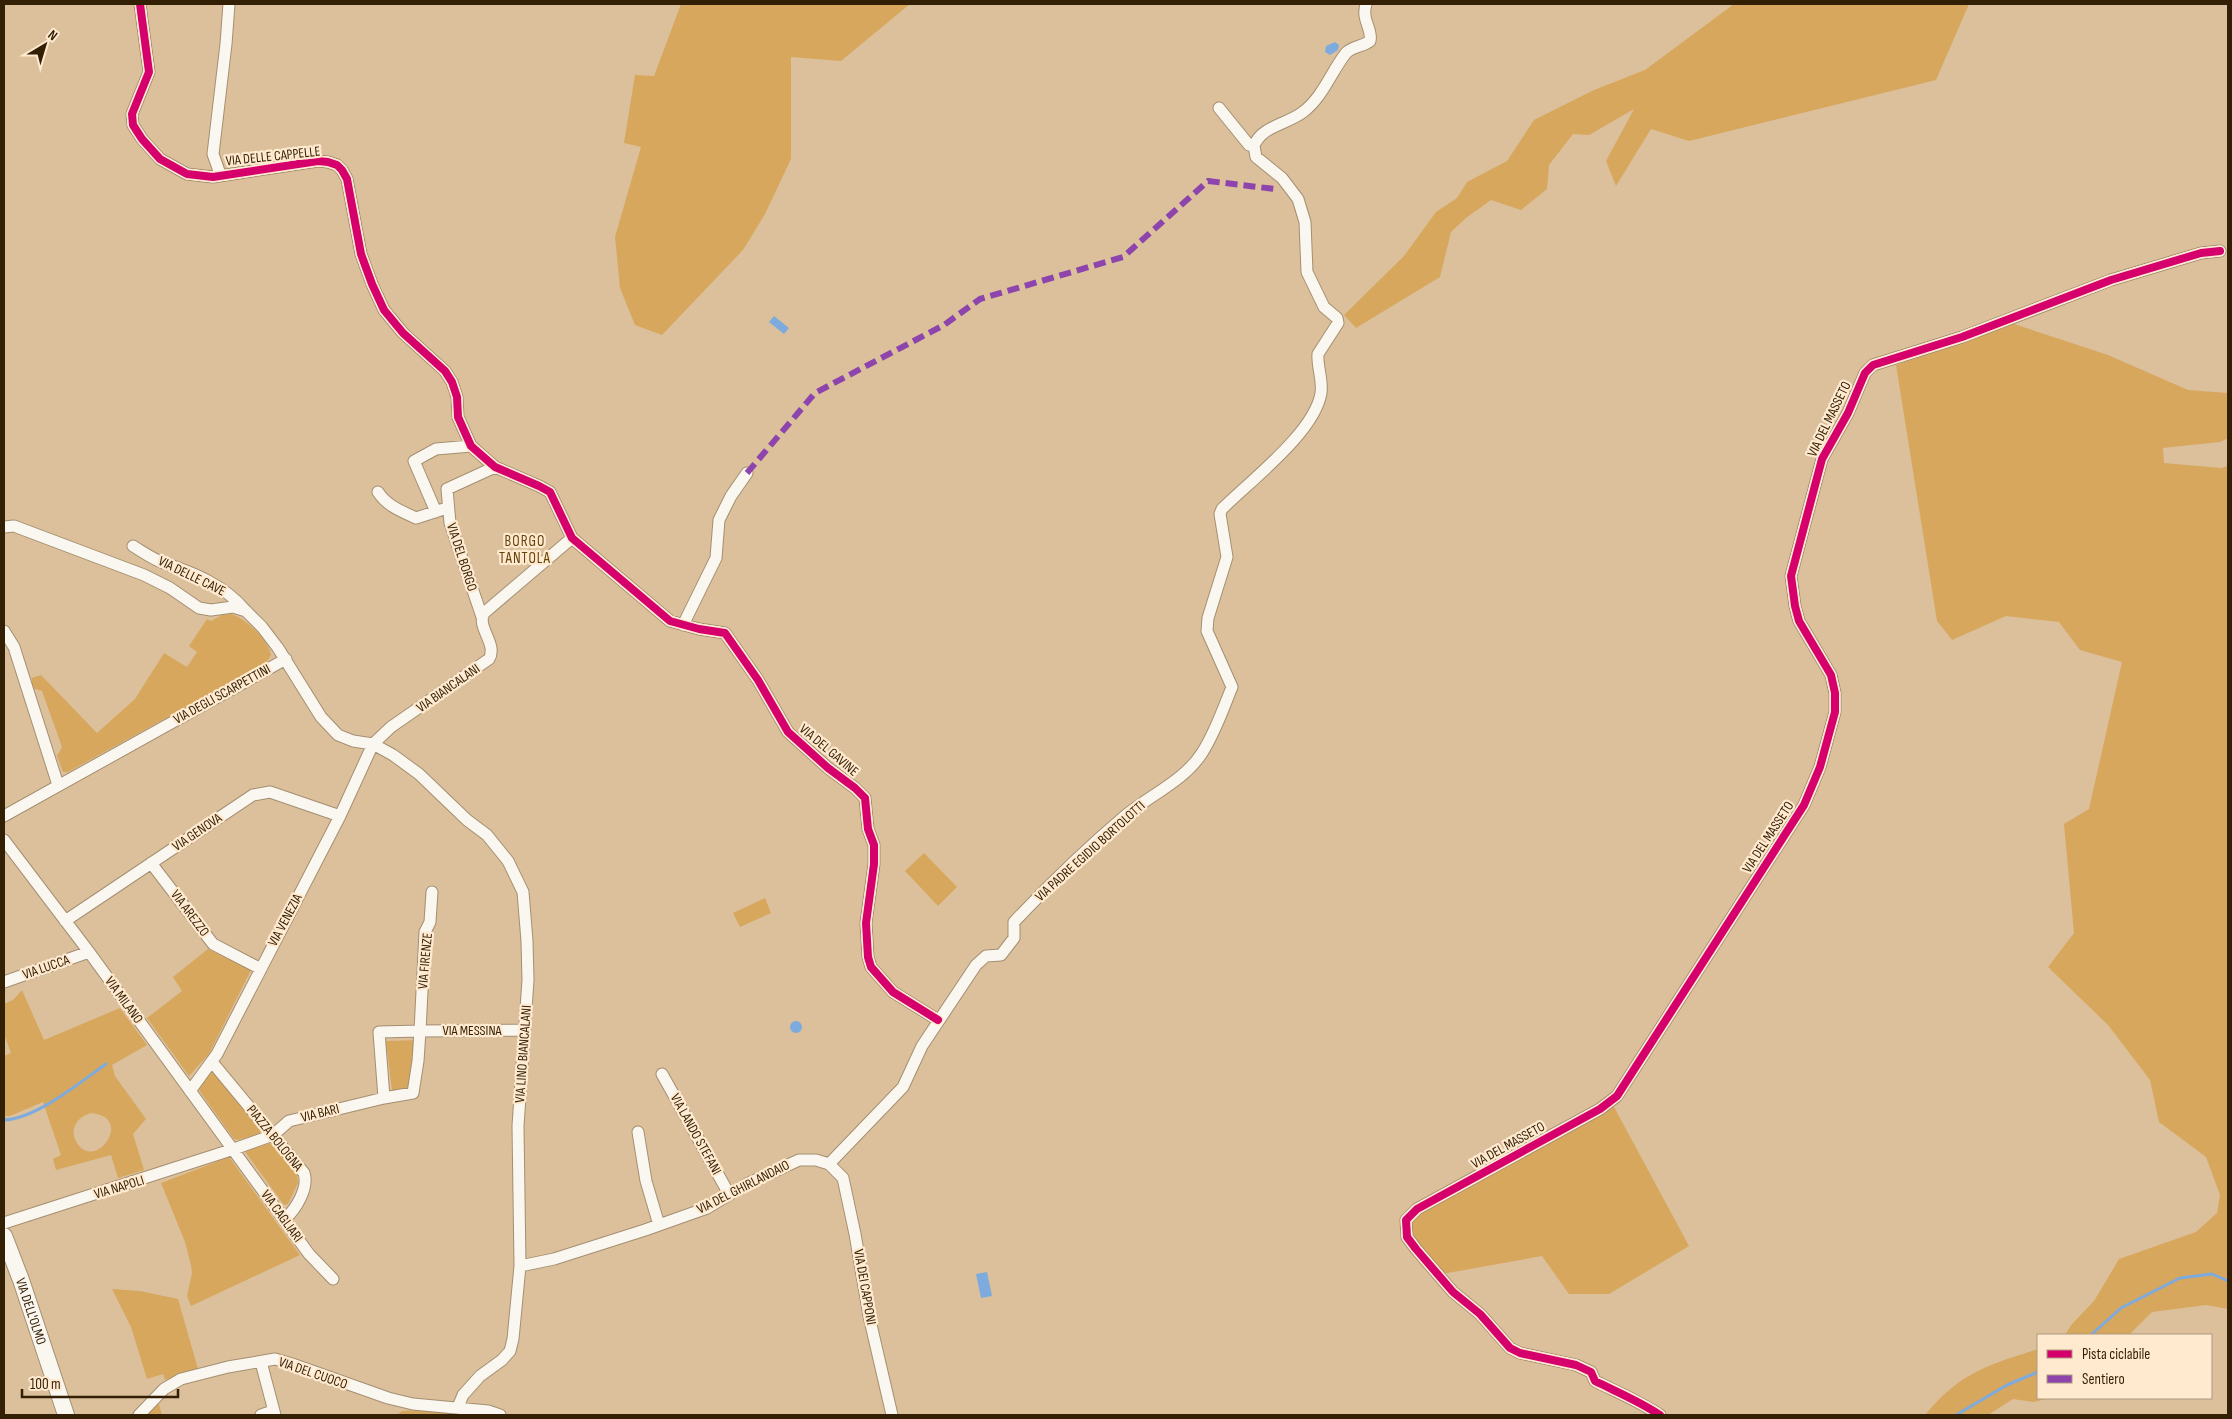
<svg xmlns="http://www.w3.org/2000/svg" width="2232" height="1419" font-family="'Sofia Sans Condensed',sans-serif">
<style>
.green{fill:#d7a75d;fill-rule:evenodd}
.water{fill:#7dabde}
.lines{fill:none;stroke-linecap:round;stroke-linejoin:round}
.stream{stroke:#7dabde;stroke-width:3}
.minor-casing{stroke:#a48f71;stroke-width:13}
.secondary-casing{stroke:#a48f71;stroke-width:18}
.minor{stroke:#faf6f0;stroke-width:11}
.secondary{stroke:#faf6f0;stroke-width:16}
.quiet{stroke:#8e44ad;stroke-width:6;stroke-dasharray:12 6;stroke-linecap:butt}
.cycleway-casing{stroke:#ffead0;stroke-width:11}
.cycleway{stroke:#d6006c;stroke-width:8}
.labels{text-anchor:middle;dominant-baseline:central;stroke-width:4.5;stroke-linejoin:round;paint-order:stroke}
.street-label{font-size:14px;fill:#331f03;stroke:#ffead0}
.neighbourhood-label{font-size:15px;letter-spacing:1px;fill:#65430b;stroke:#ffead0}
</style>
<rect width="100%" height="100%" fill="#dbc09b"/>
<path class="green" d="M681,4h229l-69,57 -50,-4v102l-26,55 -22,36 -81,85 -27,-10 -15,-37 -5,-51 26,-90 -17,-4 11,-68 19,1z
M1734,4h235l-33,76 -247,61 -38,-12 -35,57 -10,-25 28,-52 -45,26 -16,-1 -24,31 -2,24 -26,21 -30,-10 -25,18 -15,14 -11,45 -84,51 -12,-13 60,-59 32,-44 21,-14 10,-16 40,-21 27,-41 60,-30 51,-20z
M2014,324l94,31 80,35 40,3v45l-8,4 -57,6 1,15 57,5 7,-2v843l-22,-4 -54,7 -23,23h-64l7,-11 22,-23 25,-42 77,-27 21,-19 3,-18 -14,-38 -47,-35 -9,-42 -42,-55 -60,-58 26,-34 -10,-109 25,-15 33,-147 -42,-12 -21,-28 -53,-6 -54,24 -15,-19 -41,-256z
M231,614c14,4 37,25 40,41l-5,8 -198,109h-5l-6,-16 5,-9 -20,-56 -10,-3v-10l9,-3 56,58 38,-34 29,-46 23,14 10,-15 -8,-6 18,-27 4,2 11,-6z
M924,853l33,34 -19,19 -33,-35z
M765,898l6,15 -31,14 -7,-14z
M208,949l43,21 -42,84 -20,22 -42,-58 35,-27 -9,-14z
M22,990l22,50 76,-32 27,37 -35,20 3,11 31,43 -13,15 11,36 -26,8 -7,-23 -55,15 -3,-11 8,-4 -18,-53 -33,14h-6v-60l7,-3 -7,-19v-30l9,-4zM91,1113c46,4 1,64 -16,26 -5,-12 4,-23 16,-26z
M418,1040l-7,50 -15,2 -4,-2 -6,-49z
M211,1073l4,1 46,56 -1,4 -22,6 -4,-1 -35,-49 -1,-2z
M1613,1105l76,141 -80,48h-40l-27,-38 -100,18 -29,-36 -3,-14 10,-12z
M272,1143l25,32 1,8 -10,21 -4,1 -38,-52v-3z
M229,1157l71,98 -109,51 -4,-10 5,-23 -1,-8 -6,-23 -24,-59z
M112,1289l28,2 38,8 20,70 -33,11 -2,-6 -16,5 -16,-52z
M2038,1349v49h12l-17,4 -20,-3 -25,16h-63c36,-43 61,-49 113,-66z
M158,1401l4,14h-18z
M417,1410l36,4 4,1h-60l5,-4z"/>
<path class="water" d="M1335,42l4,3 -1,5 -8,5 -5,-3 1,-6z
M774,316l15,12 -5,6 -15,-12z
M790 1027a6 6 0 1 1 12 0a6 6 0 1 1-12 0Z
M987,1272l5,24 -11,2 -5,-24z"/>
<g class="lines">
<path class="stream" d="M4,1120c32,-1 75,-37 102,-56
M2091,1335l30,-27 59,-30 32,-4 16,7
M1956,1415l51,-30 31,-13"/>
<defs>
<path id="minor" d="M140,4l9,68 -17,42 1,11 9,14 18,20 27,15 26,3 105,-16 10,1 9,3 5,5 5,9 14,75 11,30 12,26 19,23 42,38 7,11 5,15 1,20 13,29 24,21 44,19 11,6 22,46 98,83 29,8 26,4 33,47 30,52 40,36 27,20 10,10 3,31 6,16v19l-8,59 2,34 3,10 22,25 45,28
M1219,108l30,37 5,1
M220,174l-7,-20 13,-110 3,-40
M378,492c9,14 23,19 38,26l28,-9
M436,512l-22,-51 22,-12 35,-3
M4,527l10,-1 130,49 26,13 29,20 12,2 22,-3 13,4 16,16 16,21 43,69 17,18 15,6 20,3 20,11 26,19 48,46 20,15 21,26 15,31 4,49 1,39 -10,146 2,140 -7,73 -3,12 -8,9 -22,16 -17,19 -5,12
M133,546c10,6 21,14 31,17 30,10 60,22 81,47
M482,617l-32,-94 -3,-34 48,-22
M683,625l33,-67 3,-38 12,-24 16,-23
M4,631l10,16 44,138
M4,816l282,-157
M4,840l85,112 220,302 24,25
M151,863l62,81 48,25
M432,892l-2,30 -5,10 -5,99 103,-1
M65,921l188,-126 17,-3 70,24
M4,982l85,-30
M212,1062l92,111c5,15 -8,36 -19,46
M662,1074l67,120
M190,1091l27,-37 123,-238 33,-72 18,-17 98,-68c9,-15 -13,-32 -5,-46l88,-75
M638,1132l8,49 13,44
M829,1164l74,-77 19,-41 54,-81 10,-9 15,-1 13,-17v-16c35,-37 72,-73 111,-106 25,-21 59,-35 77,-63 13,-20 21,-44 30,-66l-25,-56 1,-13 19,-61 -7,-43 2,-5c28,-28 93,-77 99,-116 2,-14 -4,-25 -3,-39l20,-31 -1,-5 -13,-11 -17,-35 -2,-50 -7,-23 -16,-21 -26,-21 -2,-11c7,-20 34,-22 49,-34 20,-15 28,-40 43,-59 7,-7 16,-6 24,-12 3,-12 -9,-20 -4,-37
M4,1223l230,-74 39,-14 16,-14 95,-23 29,-5 5,-32 2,-30 -41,1 5,66
M520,1266l34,-7 91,-29 62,-22 40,-24 52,-24h17l13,4 14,14 12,56 14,82 23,99
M261,1362l14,53
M139,1415l25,-26 17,-10 47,-12 47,-8 17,5 96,34 25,6 75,7 12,4
M261,1415l12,-4
M1660,1415c-21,-14 -43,-23 -65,-34l-4,-9 -15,-7 -56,-12 -10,-5 -30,-34 -27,-22 -37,-43 -9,-12 -1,-17 11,-11 183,-100 17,-13 187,-291 16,-38 15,-55v-19l-4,-18 -32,-54 -4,-15 -4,-30 31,-117 26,-46 17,-40 8,-8 89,-28 149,-57 90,-27 19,-2"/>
<g id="secondary">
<path id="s1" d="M4,1236l17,44 45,135"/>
</g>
</defs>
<use href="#minor" class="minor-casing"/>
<use href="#secondary" class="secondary-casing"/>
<use href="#minor" class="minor"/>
<use href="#secondary" class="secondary"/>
<path class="quiet" d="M747,473l68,-80 129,-68 36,-26 143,-42 85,-76 67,8"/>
<defs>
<path id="cycleway" d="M140,4l9,68 -17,42 1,11 9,14 18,20 27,15 26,3 105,-16 10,1 9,3 5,5 5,9 14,75 11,30 12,26 19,23 42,38 7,11 5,15 1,20 13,29 24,21 44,19 11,6 22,46 98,83 29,8 26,4 33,47 30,52 40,36 27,20 10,10 3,31 6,16v19l-8,59 2,34 3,10 22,25 45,28
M1660,1415c-21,-14 -43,-23 -65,-34l-4,-9 -15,-7 -56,-12 -10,-5 -30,-34 -27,-22 -37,-43 -9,-12 -1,-17 11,-11 183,-100 17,-13 187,-291 16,-38 15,-55v-19l-4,-18 -32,-54 -4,-15 -4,-30 31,-117 26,-46 17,-40 8,-8 89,-28 149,-57 90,-27 19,-2"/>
</defs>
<use href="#cycleway" class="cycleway-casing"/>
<use href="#cycleway" class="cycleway"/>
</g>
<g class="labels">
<g class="street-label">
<text transform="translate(273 156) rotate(-6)">VIA DELLE CAPPELLE</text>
<text transform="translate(1829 419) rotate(-64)">VIA DEL MASSETO</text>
<text transform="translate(462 557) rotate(72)">VIA DEL BORGO</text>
<text transform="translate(192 576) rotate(26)">VIA DELLE CAVE</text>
<text transform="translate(448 688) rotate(-35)">VIA BIANCALANI</text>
<text transform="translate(222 694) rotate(-29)">VIA DEGLI SCARPETTINI</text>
<text transform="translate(829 750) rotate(40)">VIA DEL GAVINE</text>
<text transform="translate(197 832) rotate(-34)">VIA GENOVA</text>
<text transform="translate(1768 837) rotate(-57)">VIA DEL MASSETO</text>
<text transform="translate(1090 851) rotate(-42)">VIA PADRE EGIDIO BORTOLOTTI</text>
<text transform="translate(190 913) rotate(53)">VIA AREZZO</text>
<text transform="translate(285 920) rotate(-62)">VIA VENEZIA</text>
<text transform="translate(425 961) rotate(-85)">VIA FIRENZE</text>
<text transform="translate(46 967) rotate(-19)">VIA LUCCA</text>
<text transform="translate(124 1000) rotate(54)">VIA MILANO</text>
<text x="472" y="1030">VIA MESSINA</text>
<text transform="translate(523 1054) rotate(-86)">VIA LINO BIANCALANI</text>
<text transform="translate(320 1113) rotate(-14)">VIA BARI</text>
<text transform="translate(696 1134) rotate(61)">VIA LANDO STEFANI</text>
<text transform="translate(275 1138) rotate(51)">PIAZZA BOLOGNA</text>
<text transform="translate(1508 1145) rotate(-29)">VIA DEL MASSETO</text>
<text transform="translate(119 1187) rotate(-17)">VIA NAPOLI</text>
<text transform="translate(743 1187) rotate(-27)">VIA DEL GHIRLANDAIO</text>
<text transform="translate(282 1216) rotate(54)">VIA CAGLIARI</text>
<text transform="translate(865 1287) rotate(80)">VIA DEI CAPPONI</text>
<text stroke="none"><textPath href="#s1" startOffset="80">VIA DELL'OLMO</textPath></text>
<text transform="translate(313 1373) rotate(19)">VIA DEL CUOCO</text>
</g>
<g class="neighbourhood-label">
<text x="525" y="541">BORGO<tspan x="525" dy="17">TANTOLA</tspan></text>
</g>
</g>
<rect width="2232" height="1419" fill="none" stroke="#331f03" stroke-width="10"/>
<rect x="2037" y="1334" width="175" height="65" fill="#ffead0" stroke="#ad997e"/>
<rect x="2047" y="1350" width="25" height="8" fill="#d6006c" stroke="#ad997e"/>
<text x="2082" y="1359" font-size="15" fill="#331f03">Pista ciclabile</text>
<rect x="2047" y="1375" width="25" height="8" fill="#8e44ad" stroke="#ad997e"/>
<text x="2082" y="1384" font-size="15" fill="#331f03">Sentiero</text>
<g transform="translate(45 45) rotate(38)" stroke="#ffead0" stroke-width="4" paint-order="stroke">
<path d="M0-4L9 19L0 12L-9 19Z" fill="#331f03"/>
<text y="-8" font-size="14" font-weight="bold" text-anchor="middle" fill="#331f03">N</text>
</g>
<path d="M22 1389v8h156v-8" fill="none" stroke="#331f03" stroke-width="2.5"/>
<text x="30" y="1389" font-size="15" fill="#331f03" stroke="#ffead0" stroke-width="4" paint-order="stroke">100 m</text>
</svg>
